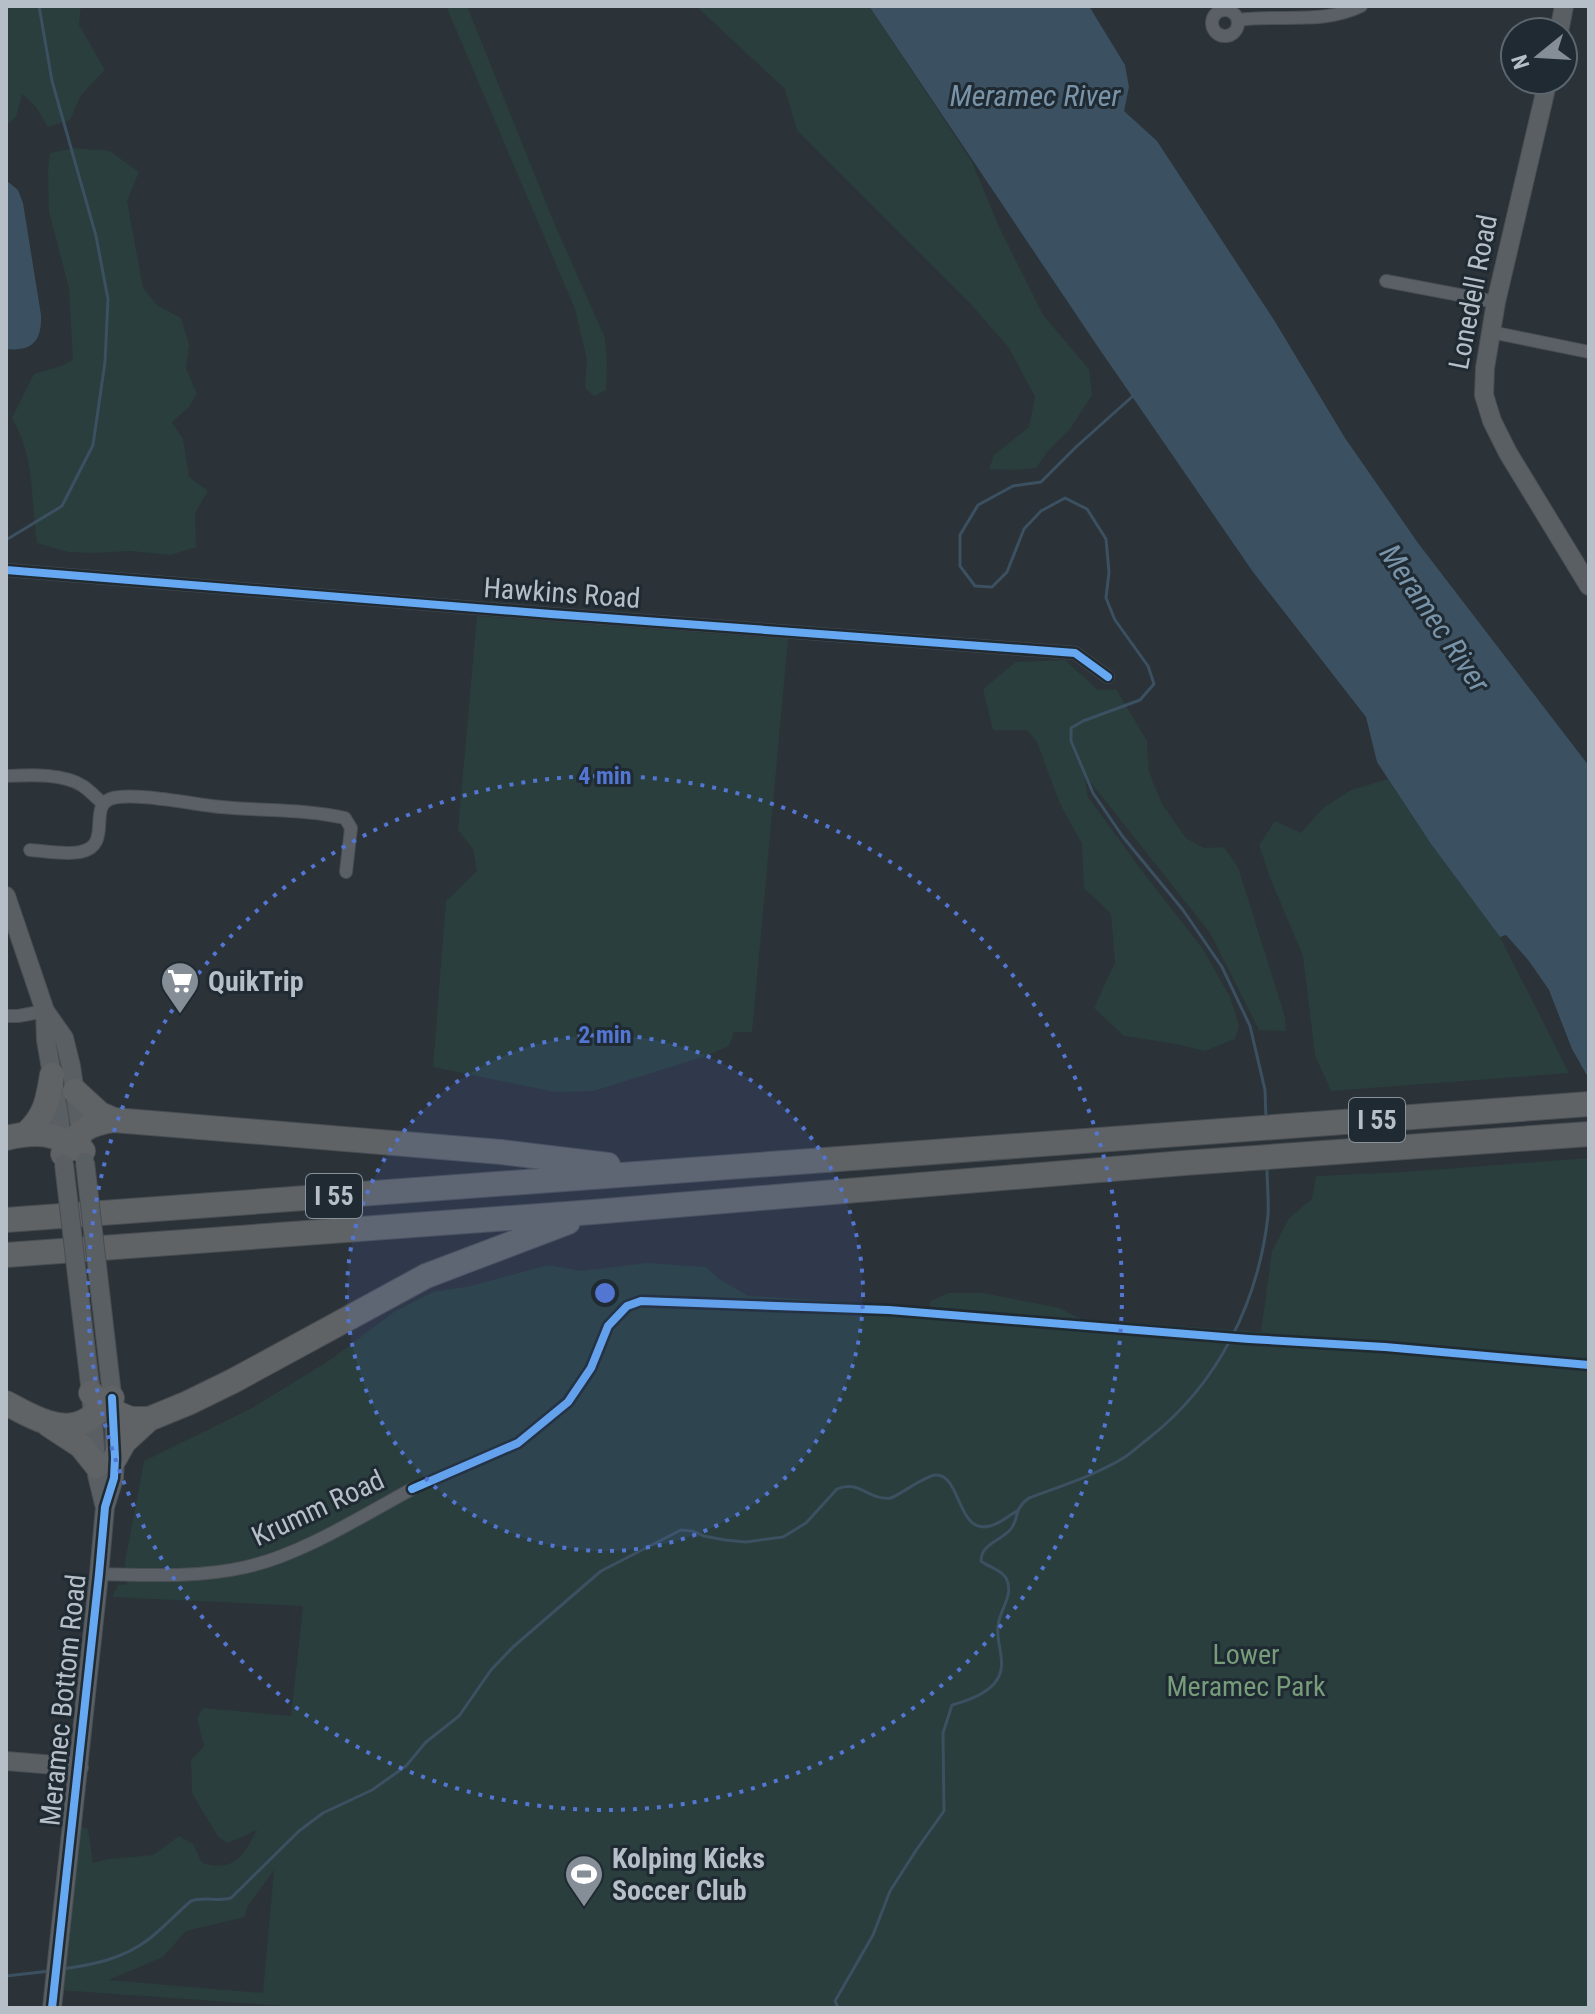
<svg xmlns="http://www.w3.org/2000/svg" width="1595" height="2014" font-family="'Roboto Condensed',sans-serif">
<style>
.green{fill:#293e3d;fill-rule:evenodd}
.water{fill:#3b5060}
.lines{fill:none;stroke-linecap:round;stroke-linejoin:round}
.stream{stroke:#3b5060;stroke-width:3}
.street-casing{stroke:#494e53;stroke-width:14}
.secondary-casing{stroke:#494e53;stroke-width:20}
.highway-casing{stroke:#484e53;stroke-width:26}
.street{stroke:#5b6066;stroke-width:12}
.secondary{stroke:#5a5f64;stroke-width:18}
.highway{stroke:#606366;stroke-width:24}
.secondary-bridge-casing{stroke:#494e53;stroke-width:20;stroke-linecap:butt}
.secondary-bridge{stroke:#5a5f64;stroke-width:18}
.cycleway-casing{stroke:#1f2a32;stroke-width:13}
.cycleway{stroke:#66a8f1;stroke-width:8}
.ring{fill:none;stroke:#5376d2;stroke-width:4;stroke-dasharray:4 8}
.labels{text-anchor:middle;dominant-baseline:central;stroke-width:6;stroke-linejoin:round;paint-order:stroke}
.shield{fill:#1f2a32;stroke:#89929b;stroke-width:2}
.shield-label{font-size:26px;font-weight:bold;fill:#b6bfc8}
.street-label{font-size:28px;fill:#b6bfc8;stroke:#1f2a32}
.poi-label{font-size:28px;font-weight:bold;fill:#b6bfc8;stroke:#1f2a32;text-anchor:start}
.park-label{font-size:28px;fill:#769c7a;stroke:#1f2a32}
.water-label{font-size:30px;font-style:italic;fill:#7994a9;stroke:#1f2a32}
.centre{fill:#5376d2;stroke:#1f2a32;stroke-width:4}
.ring-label{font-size:24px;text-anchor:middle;font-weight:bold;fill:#5376d2;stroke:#1f2a32;stroke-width:6;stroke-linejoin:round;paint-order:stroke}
</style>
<rect width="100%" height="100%" fill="#2b3238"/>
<path class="green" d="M6,6h75l-2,19 26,45 -24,25 -11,25 -22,7 -12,-20 -14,-13 -6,23 -10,8z
M446,6h21l85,212 53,120 2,26 -1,26 -12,6 -9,-8 2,-28 -12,-51z
M696,6h173l103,156 27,65 44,88 46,54 3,26 -22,34 -22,22 -12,17 -19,2 -28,-1 5,-14 35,-28 6,-30 -26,-49 -40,-46 -172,-172 -12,-41z
M75,148l35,3 29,21 -12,29 16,87 15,18 23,12 8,27 -3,23 11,26 -8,13 -17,15 11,17 6,38 19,14 -13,22 1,34 -25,8 -41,-4 -35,2 -27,-1 -31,-9c-7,-46 -1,-83 -25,-125l22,-44 27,-8 12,-6 -4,-72 -20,-76 -1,-42 2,-17z
M477,616l311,23 -36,393h-18l-5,14 -23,10 -113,35 -38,1 -122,-25 13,-166 31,-30 -4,-22 -15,-19z
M1065,660l33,30 18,-1 31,52 2,31 13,32 24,34 18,10 20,-1 14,20 47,150 1,14 -27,-1 -49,-97 -126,-159 4,23 54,74 61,78 27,48 9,29 -4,13 -30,12 -29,-7 -52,-8 -30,-28 21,-46 -4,-48 -27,-26 -2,-44 -22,-40 -23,-62 -10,-12h-34l-10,-41 33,-27z
M1388,779l43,65 69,93 69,136 -238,18 -16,-36 -12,-99 -32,-76 -12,-35 16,-24 26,12 22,-25 28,-18z
M1589,1158v850h-1275l-256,-18 20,-164 10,3 5,34 15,-4 45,-4 26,-19 14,8 9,19c32,9 41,-6 55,-33l-29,13 -10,-6 -26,-44 -1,-33 13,-14 -7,-28 6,-10 88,8 12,-110 -191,-9 6,-12 9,-1 -2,-22 19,-101 108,-53 78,-48 64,-48 39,-20 38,-6 77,-21 33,6 66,-8 59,4 13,12 29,17 181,11 2,-6 17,-8h35l77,15 21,11 180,13 11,-81 17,-33 23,-19 4,-23 87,-4zM274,1870l-11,123 -155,-13 55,-23 23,-26 59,-14 2,-10z"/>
<path class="water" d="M869,6h220l36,59 4,22 -5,24 33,30 117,179 71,118 73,105 171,223v313l-17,-30 -23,-59 -20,-29 -23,-26 -6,2 -69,-93 -54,-82 -11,-45 -113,-145 -155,-225z
M6,180l12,10 5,13 18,112c1,25 -8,37 -35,34z"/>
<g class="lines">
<path class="stream" d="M1134,395l-58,52 -35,35 -28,4 -35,19 -18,30v31l15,20 17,1 15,-15 17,-43 17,-18 24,-13 22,11 19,30 3,33 -3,26 9,22 33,46 6,18 -14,16 -57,21 -12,7v13l22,52 30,44 60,73 39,57 28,59 15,64 1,30
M6,540l56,-34 31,-61 12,-83 3,-63 -12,-63 -44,-155 -13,-75
M61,1969c32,-4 62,-10 88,-30 15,-12 28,-26 42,-38 14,-5 27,1 40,-3l68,-67 24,-18 49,-23 34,-24 20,-24 33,-26 32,-46 22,-23 88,-76 80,-41 11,1 12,5 21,4 21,2 37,-5 23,-14 31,-34c22,-10 32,12 54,9 12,-5 33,-22 45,-23 25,-1 21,60 54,51 9,-2 18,-10 27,-15
M6,1976l44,-5
M838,2008l-3,-7 38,-66 17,-44 27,-42 27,-38 -1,-78 9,-28c18,-5 45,-14 49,-35 3,-13 -5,-30 -3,-44 1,-16 17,-31 8,-48 -5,-9 -18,-11 -25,-17 0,-17 19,-20 29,-31 10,-11 2,-20 19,-32 32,-12 67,-23 96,-41 9,-6 16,-13 24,-19 69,-54 109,-135 119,-222 1,-16 -1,-33 -1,-49"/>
<defs>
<path id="street" d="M1212 23a13 13 0 1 1 26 0a13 13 0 1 1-26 0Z
M1238,20c41,-6 85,5 123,-14
M1386,281l110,21
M1491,332l98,20
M6,570l545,44 524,39 33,24
M6,776c24,-1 57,-3 77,10 7,5 14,12 20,18
M30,850c15,1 36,5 50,2 33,-6 8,-44 30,-53 21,-8 86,6 111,8 39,4 86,2 124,11l6,10 -5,44
M6,1016h12l27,-5
M99,1574c49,1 99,4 147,-7 55,-12 116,-51 166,-78"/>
<path id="secondary" d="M1559,32l5,-26
M1548,80l-52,222 -11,66 -1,27 8,26 16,32 81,133
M6,896l39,115 1,29 13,75 4,34
M45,1011l19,27 7,28 11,75
M80,1301l11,92 6,82 7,29
M6,1761l73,6
M52,2008l47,-434 6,-67 9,-29 1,-20 -1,-46 -13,-112"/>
<path id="highway" d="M75,1091l25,23 14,6
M27,1133c19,-18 21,-34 25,-58
M6,1138c33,-8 48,-5 77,13
M63,1154c18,-24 21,-29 51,-34l387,32 107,13
M6,1220l1583,-116
M6,1255l587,-43 591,-49 405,-29
M91,1393l14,13 16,9 10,4h18l39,-16 45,-22 193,-105 142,-54
M6,1403c21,11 53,31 77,19 11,-5 21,-15 29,-24
M49,1425l32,21 16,20
M115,1458l9,-16 25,-23"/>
</defs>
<use href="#street" class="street-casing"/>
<use href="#secondary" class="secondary-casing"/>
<use href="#highway" class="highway-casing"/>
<use href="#street" class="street"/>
<use href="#secondary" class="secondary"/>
<use href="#highway" class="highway"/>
<defs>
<path id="secondary-bridge" d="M85,1162l16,138
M64,1164l16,137"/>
</defs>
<use href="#secondary-bridge" class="secondary-bridge-casing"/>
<use href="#secondary-bridge" class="secondary-bridge"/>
<defs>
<path id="cycleway" d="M6,570l545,44 524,39 33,24
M412,1489l106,-46 50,-41 23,-34 17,-42 19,-20 14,-5 248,9 360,29 136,8 204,18
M52,2008l47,-434 6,-67 9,-29 1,-20 -3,-60"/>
</defs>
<use href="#cycleway" class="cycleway-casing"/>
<use href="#cycleway" class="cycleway"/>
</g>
<circle cx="605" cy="1293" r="258" fill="#5376d2" fill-opacity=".12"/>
<g class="ring">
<circle cx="605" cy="1293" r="258"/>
<circle cx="605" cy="1293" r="517"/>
</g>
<defs>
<symbol id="supermarket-pin" viewBox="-11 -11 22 30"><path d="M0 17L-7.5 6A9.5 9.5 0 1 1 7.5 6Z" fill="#858e96" stroke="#1f2a32"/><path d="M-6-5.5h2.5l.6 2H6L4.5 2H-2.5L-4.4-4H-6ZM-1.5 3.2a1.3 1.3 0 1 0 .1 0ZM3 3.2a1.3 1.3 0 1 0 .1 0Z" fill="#fff"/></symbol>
<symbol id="stadium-pin" viewBox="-11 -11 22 30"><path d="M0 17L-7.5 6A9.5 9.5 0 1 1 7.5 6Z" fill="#858e96" stroke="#1f2a32"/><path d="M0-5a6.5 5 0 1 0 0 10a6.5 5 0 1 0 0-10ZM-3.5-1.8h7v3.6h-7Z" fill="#fff"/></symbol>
</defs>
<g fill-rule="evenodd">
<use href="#supermarket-pin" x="158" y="959" width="44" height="60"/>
<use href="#stadium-pin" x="562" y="1852" width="44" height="60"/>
</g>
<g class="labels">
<g class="shield">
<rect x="1349" y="1098" width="56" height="44" rx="6"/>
<rect x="306" y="1174" width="56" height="44" rx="6"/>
</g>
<g class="shield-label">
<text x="1377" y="1120">I 55</text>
<text x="334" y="1196">I 55</text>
</g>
<g class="street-label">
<text transform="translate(1473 292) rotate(-79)">Lonedell Road</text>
<text transform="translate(562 593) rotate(4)">Hawkins Road</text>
<text transform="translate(318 1508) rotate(-25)">Krumm Road</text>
<text transform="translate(63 1700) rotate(-84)">Meramec Bottom Road</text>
</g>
<g class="poi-label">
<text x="208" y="981">QuikTrip</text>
<text x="612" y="1858">Kolping Kicks<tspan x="612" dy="32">Soccer Club</tspan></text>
</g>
<g class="park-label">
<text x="1246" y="1654">Lower<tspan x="1246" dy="32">Meramec Park</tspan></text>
</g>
<g class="water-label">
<text x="1035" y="95">Meramec River</text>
<text transform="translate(1435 618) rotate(56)">Meramec River</text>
</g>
</g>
<circle cx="605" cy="1293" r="12" class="centre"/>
<g class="ring-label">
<text x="605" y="784">4 min</text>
<text x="605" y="1043">2 min</text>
</g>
<rect width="1595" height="2014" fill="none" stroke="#b6bfc8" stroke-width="16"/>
<g transform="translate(1539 56) rotate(252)"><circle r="38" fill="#1f2a32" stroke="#5b666e" stroke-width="2"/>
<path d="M0-6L14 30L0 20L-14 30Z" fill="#858e96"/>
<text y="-12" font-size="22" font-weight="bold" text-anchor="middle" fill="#b6bfc8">N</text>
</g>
</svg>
